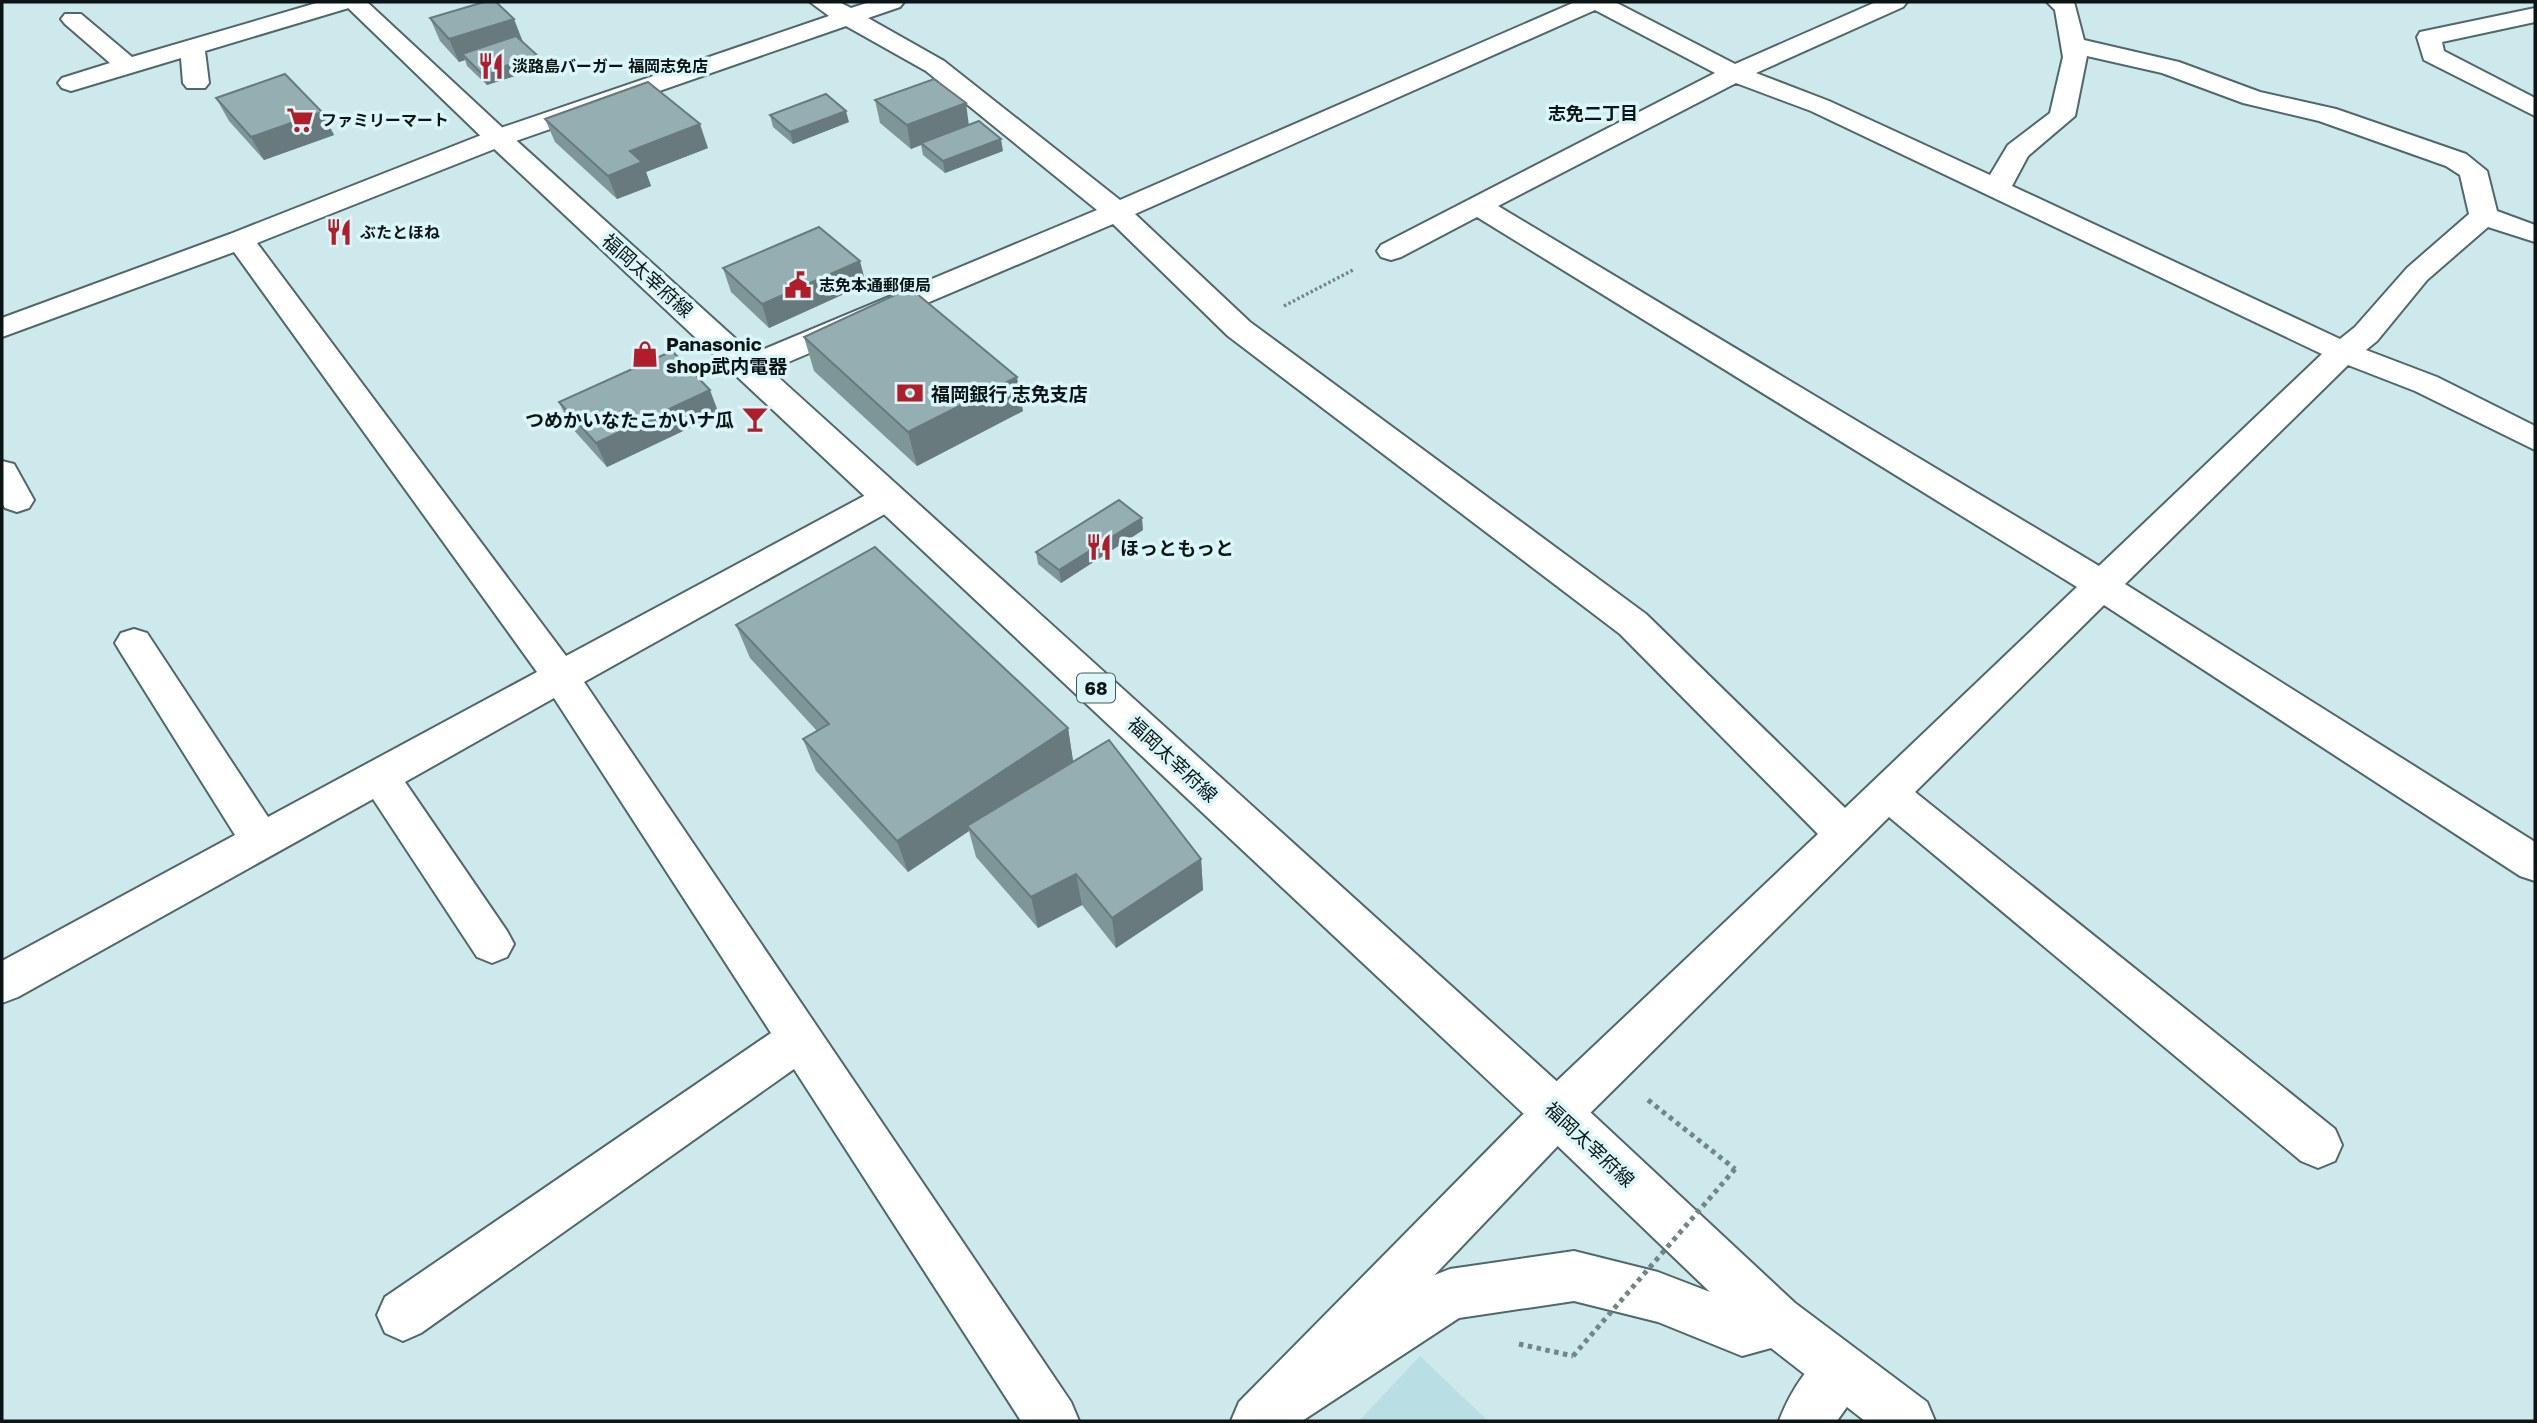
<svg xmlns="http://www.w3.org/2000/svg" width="2537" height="1423" font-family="'Golos Text','Noto Sans JP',sans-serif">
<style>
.built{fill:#b9dfe4}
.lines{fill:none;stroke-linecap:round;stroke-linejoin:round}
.minor-casing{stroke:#4f686b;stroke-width:4}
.major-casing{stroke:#4f686b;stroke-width:4}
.path-far1{stroke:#728587;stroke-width:3.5;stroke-dasharray:2.5 2.5;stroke-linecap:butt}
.path{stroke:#728587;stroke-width:5;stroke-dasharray:4.5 4.5;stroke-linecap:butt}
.minor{fill:#fff;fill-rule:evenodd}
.major{fill:#fff;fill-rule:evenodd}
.path-bridge{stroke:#728587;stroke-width:5;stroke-dasharray:4.5 4.5;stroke-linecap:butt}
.wall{fill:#7f9699}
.shaded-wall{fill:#687a7d}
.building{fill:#94aeb2;stroke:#687a7d;stroke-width:2}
.labels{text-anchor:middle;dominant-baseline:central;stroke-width:7;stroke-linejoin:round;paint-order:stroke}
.far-poi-label{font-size:16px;font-weight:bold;fill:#0b1516;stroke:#daf6f9;text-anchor:start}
.far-neighbourhood-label{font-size:18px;font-weight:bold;fill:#0b1516;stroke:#daf6f9}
.shield{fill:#daf6f9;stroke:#49585a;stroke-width:2}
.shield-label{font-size:18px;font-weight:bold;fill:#0b1516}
.street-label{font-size:19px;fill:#0b1516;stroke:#daf6f9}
.poi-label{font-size:19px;font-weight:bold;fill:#0b1516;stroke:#daf6f9;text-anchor:start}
</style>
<rect width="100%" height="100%" fill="#cde9ec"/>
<path class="built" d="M1420,1356l68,65h-129z"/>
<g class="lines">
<defs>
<path id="minor" d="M320,2h36l-4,5 -147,44 4,32 -4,5h-18l-4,-5 -2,-25 -110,33 -9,-3 -4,-5 4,-5 48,-15 -45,-39 -4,-5 4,-5h16l51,43z
M810,2h29l12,6 19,-6h34l-4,5 -32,11 76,43 176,139 455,-198h40l120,62 141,-62h31l-4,5 -147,66 73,28 161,74 18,-30 42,-32 13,-56 -8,-47 -8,-8h27l10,38 95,22 81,30 76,17 130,45 21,17 10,40 38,14v17l-47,-15 -61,53 -50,61 -11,9 71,27 98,49v24l-120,-59 -67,-26 -223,219 410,258v39l-15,-5 -416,-271 -189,187 420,337 7,16 -7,16 -17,7 -17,-7 -412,-344 -315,312 -279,292h-64l8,-19 301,-305 278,-263 -198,-200 -392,-298 -115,-112 -353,150 -11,3 -11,-3 -5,-7 5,-7 359,-150 -171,-139 -80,-45 -339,118 -250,99 309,413 311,-167 12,-4 12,4 5,8 -5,8 -317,177 487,720 8,19h-58l-227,-352 -373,264 -18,8 -18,-8 -8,-18 8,-18 386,-264 -217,-335 -149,84 102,149 7,13 -7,13 -15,6 -15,-6 -104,-158 -355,198 -16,6v-42l233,-126 -114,-182 -6,-10 6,-10 13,-4 13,4 121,184 269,-145 -303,-420 -232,85v-19l228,-84 259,-102 340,-116zM1595,10l120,63 -334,172 -4,6 4,6 10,3 10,-3 76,-40 600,370 -232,221 -199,-194 -396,-292 -115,-108zM2087,56l75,17 81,30 76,18 127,45 14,9 9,39 -62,54 -52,59 -15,12 -328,-153 16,-30 47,-40zM1736,83l75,28 511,243 -223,212 -601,-360z
M2535,8v14l-93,20 2,9 91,47v18l-111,-56 -7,-23 3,-5z
M2,461l12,3 20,36 -5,8 -12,4 -12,-4 -3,-5z
M1839,1346l19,7 7,19 -7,19 -21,30h-58c11,-29 31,-63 60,-75z"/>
<path id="major" d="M342,2h25l140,130 1067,965 221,206 132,99 8,19h-70l-94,-73 -29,8 -84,-34 -84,-21 -115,17 -157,103h-63l-3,-5 8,-19 188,-121 18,-7 124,-18 84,21 52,20 -170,-163 -1051,-985z"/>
</defs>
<use href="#minor" class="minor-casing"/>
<use href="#major" class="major-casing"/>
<path class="path-far1" d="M1284,306l69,-36"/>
<path class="path" d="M1648,1100l87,69
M1519,1344l54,12"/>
<use href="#minor" class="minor"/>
<use href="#major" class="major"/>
<path class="path-bridge" d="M1573,1356l162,-187"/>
</g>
<path class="wall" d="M430,18l93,24 19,25 -55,18 -20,-19 -2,-6 -6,2 -19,-21z
M216,98l106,14 12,23 -70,25 -35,-39z
M875,100l94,25 34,26 -58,22 -22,-18 -2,-10 -10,4 -31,-26z
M770,115l79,7 -56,22 -20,-17z
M545,119l163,29 -62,24 5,14 -34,13 -62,-57z
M723,268l143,16 -97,44 -38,-36z
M804,337l219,74 -106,55 -103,-95z
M559,402l160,12 -112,53 -37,-41z
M1143,530l-82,53 -23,-19 -2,-12z
M736,625l332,103 5,33 -9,6 137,92 2,31 -87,58 -34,-43 -44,23 -62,-71 -7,-26 -61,41 -92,-101 -13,-32 14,-8 -67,-73z"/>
<path class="shaded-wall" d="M514,19l9,23 -61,12 3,6 -6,2 -10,-23z
M537,55l5,12 -55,18 -5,-11z
M966,103l3,23 -48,17v2l-10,4 -4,-24z
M846,111l3,11 -56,22 -3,-12z
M322,112l12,23 -70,25 -13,-23z
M700,124l8,24 -62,24 5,14 -34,13 -9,-23 22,-25z
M1001,139l2,12 -58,22 -2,-12z
M860,261l6,23 -97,44 -7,-24z
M1017,377l6,34 -106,55 -9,-34z
M710,390l9,24 -112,53 -11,-24z
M1142,518l1,12 -82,53 -2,-13z
M1068,728l5,33 -102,69 -4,-4 2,5 -61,41 -11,-31z
M1201,859l2,31 -87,58 -4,-30z
M1076,874l6,31 -44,23 -7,-31z"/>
<path class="building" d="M484,2h12l18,17 -65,20 -19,-21z
M516,36l21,19 -55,19 -20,-20z
M285,74l37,38 -71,25 -35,-39z
M934,79l32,24 -59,22 -32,-25z
M648,82l52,42 -70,27 12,11 -34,14 -63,-57z
M826,94l20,17 -56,21 -20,-17z
M979,121l22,18 -58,22 -22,-18z
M819,227l41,34 -98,43 -39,-36z
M910,288l107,89 -109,55 -104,-95z
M672,351l38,39 -114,53 -37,-41z
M1119,500l23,18 -83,52 -23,-18z
M875,547l193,181 -171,113 -94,-102 26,-15 -93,-99z
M1109,740l92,119 -89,59 -36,-44 -45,23 -64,-71z"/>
<defs>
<symbol id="restaurant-bare" viewBox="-9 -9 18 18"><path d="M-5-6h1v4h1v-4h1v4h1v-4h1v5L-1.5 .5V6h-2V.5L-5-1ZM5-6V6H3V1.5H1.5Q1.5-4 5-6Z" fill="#b01e2b" stroke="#daf6f9" stroke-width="2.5" paint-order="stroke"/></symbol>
<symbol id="supermarket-bare" viewBox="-9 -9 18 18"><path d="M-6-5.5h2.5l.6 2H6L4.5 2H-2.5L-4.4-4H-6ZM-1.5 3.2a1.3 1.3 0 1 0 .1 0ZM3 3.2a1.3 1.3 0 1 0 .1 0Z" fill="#b01e2b" stroke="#daf6f9" stroke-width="2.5" paint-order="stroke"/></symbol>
<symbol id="civic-bare" viewBox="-9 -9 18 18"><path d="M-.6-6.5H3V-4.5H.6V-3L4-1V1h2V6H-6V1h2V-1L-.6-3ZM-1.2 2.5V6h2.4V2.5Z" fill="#b01e2b" stroke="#daf6f9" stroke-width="2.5" paint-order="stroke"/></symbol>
<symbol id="shop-bare" viewBox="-9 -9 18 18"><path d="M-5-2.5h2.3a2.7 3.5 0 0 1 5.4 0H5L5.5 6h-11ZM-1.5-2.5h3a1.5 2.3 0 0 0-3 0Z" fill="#b01e2b" stroke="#daf6f9" stroke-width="2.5" paint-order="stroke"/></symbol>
<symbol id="bank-bare" viewBox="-9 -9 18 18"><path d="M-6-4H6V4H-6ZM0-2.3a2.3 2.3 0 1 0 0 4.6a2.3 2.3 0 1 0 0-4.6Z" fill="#b01e2b" stroke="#daf6f9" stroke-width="2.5" paint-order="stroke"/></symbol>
<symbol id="bar-bare" viewBox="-9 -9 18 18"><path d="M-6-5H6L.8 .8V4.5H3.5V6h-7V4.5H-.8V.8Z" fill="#b01e2b" stroke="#daf6f9" stroke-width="2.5" paint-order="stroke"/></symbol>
</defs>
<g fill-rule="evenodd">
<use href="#restaurant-bare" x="472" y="47" width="38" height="38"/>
<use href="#supermarket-bare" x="281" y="101" width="38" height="38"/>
<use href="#restaurant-bare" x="320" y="213" width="38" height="38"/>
<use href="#civic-bare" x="779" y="266" width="38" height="38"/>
<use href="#shop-bare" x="626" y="335" width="38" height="38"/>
<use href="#bank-bare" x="891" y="374" width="38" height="38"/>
<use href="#bar-bare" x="736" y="400" width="38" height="38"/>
<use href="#restaurant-bare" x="1080" y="528" width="38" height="38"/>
</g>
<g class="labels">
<g class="far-poi-label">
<text x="512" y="66">淡路島バーガー 福岡志免店</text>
<text x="321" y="120">ファミリーマート</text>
<text x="360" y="232">ぶたとほね</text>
<text x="819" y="285">志免本通郵便局</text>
</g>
<g class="far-neighbourhood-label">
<text x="1593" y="113">志免二丁目</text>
</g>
<rect class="shield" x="1077" y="673.5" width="38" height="29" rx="5"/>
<g class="shield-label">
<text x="1096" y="688">68</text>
</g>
<g class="street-label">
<text transform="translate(648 275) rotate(42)">福岡太宰府線</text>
<text transform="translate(1173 759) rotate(43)">福岡太宰府線</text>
<text transform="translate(1590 1144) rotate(43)">福岡太宰府線</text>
</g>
<g class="poi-label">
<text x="666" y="343">Panasonic<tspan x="666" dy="22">shop武内電器</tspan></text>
<text x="931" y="393">福岡銀行 志免支店</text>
<text x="734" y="419" text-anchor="end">つめかいなたこかいナ瓜</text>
<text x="1120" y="547">ほっともっと</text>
</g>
</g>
<rect width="2537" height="1423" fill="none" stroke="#0b1516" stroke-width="7"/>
</svg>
